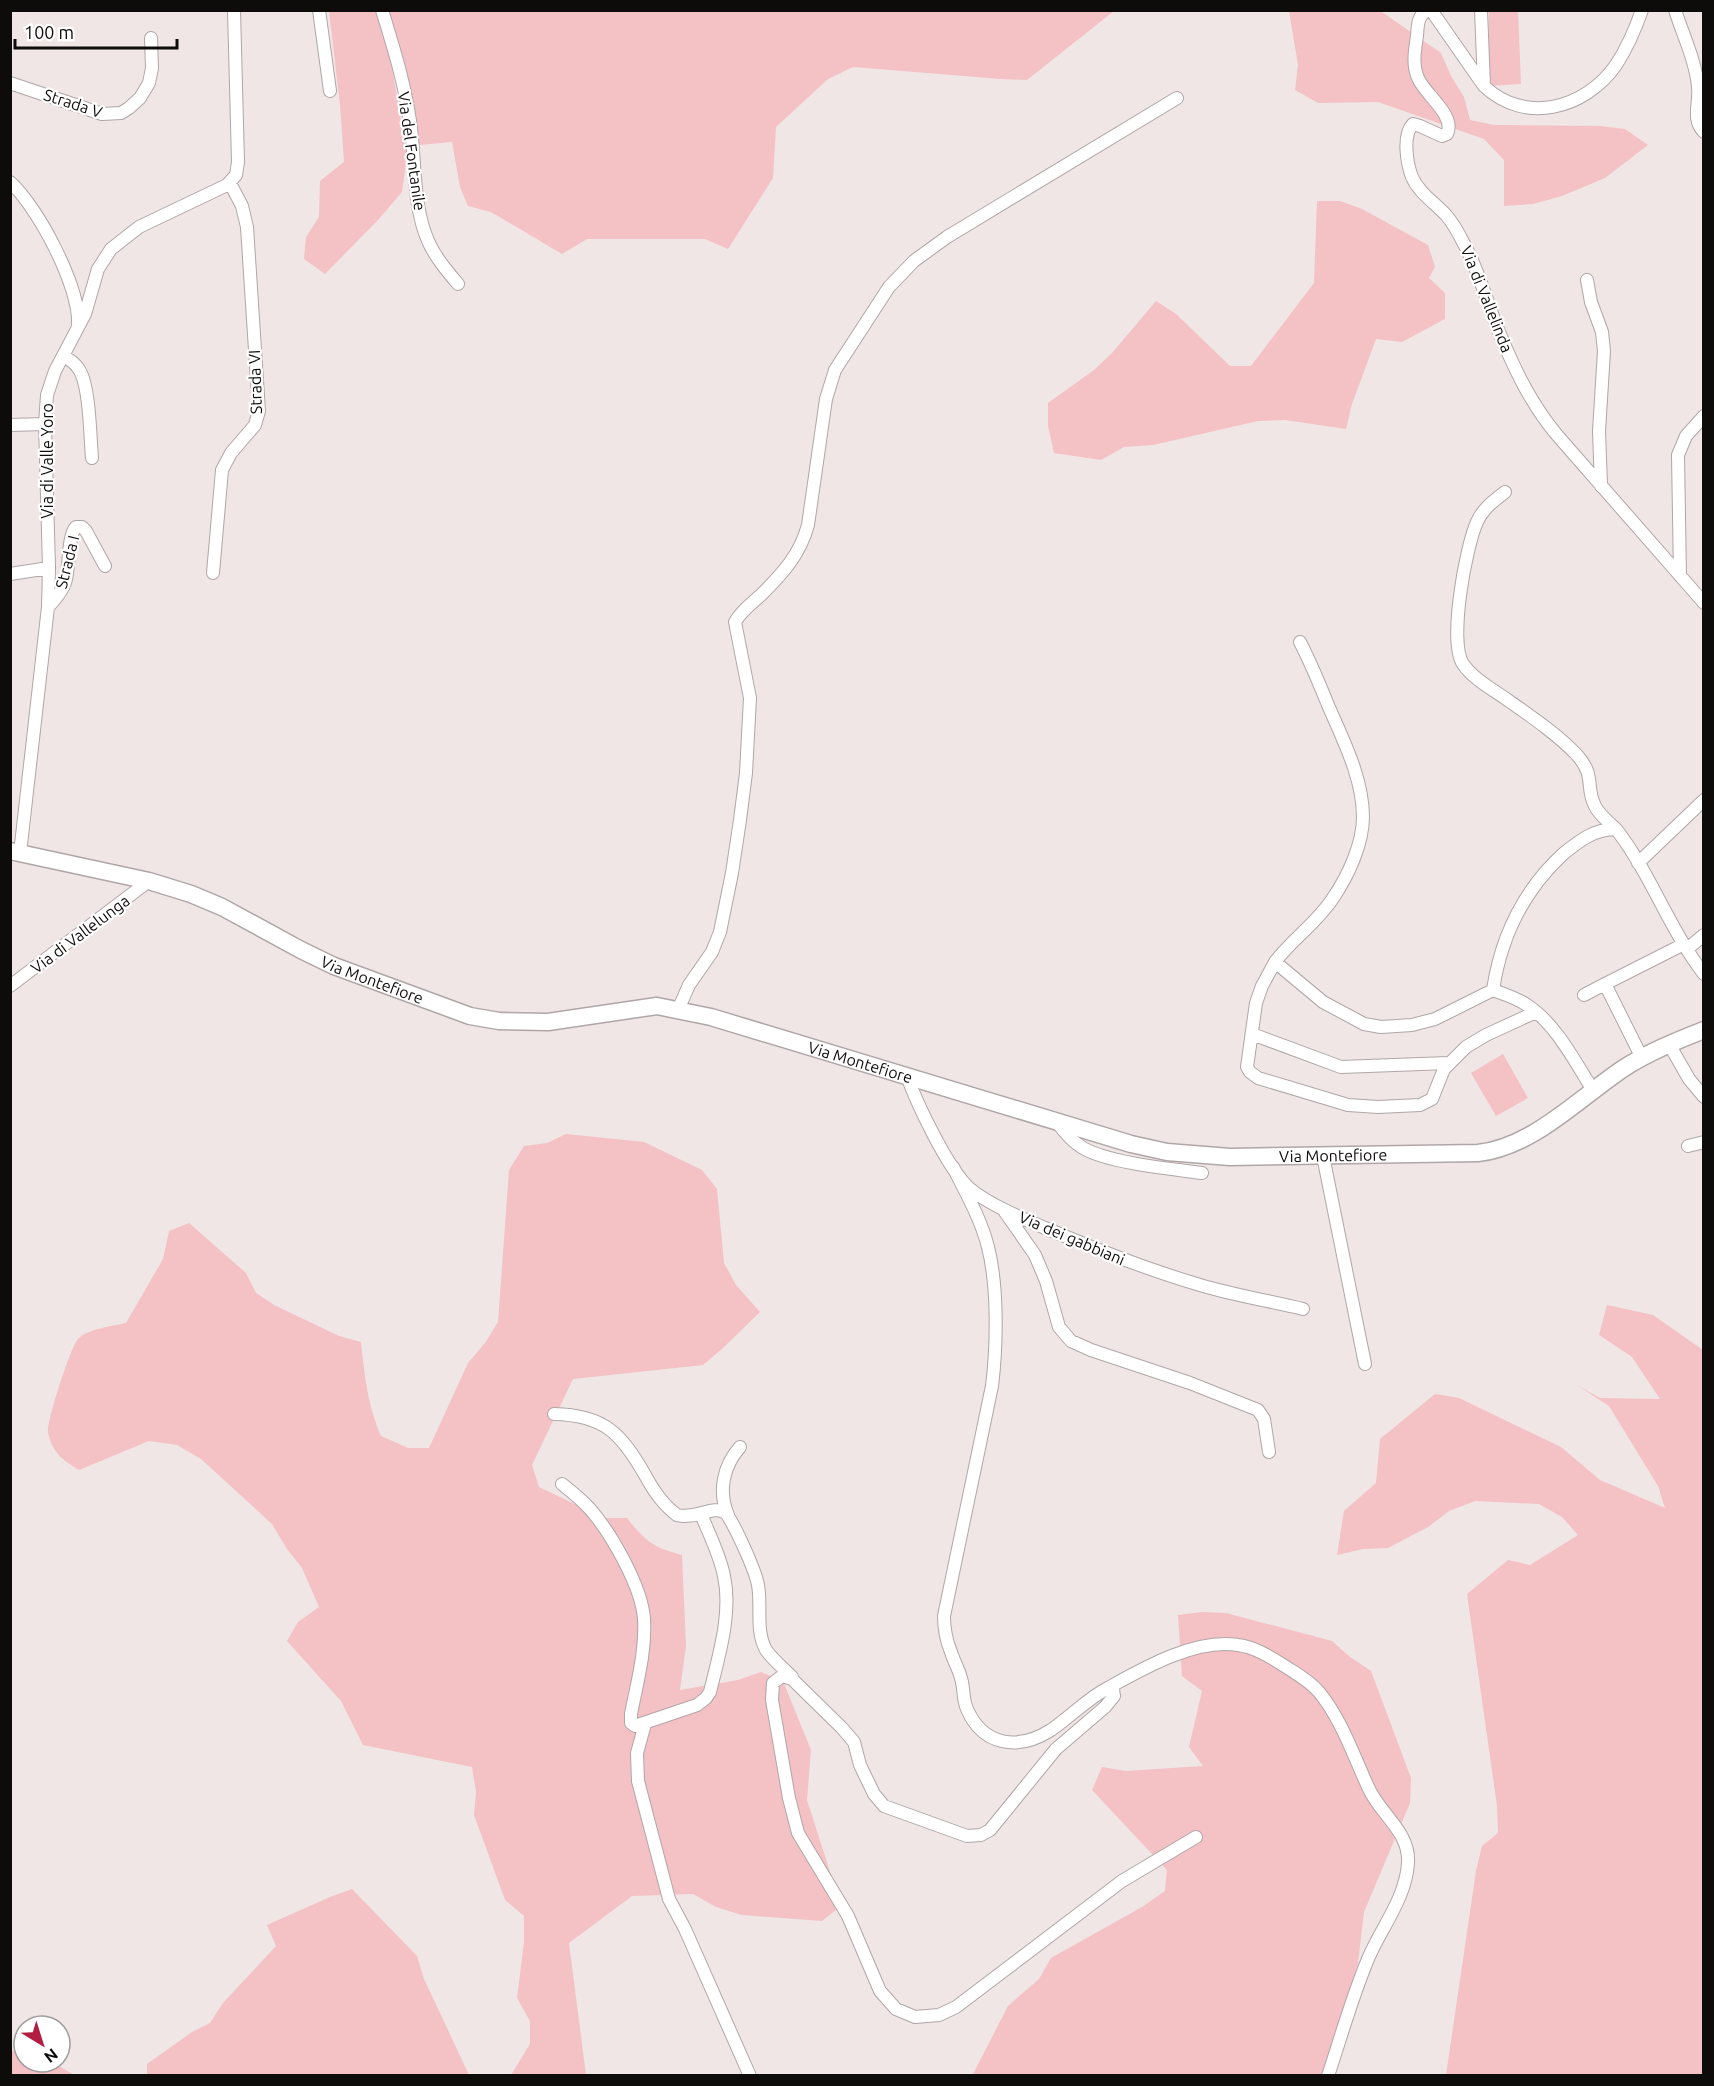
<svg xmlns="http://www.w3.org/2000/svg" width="1714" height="2086" font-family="Ubuntu,sans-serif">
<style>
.green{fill:#f4c1c4}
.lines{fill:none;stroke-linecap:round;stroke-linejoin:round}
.minor-casing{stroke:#b0a6a7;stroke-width:14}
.secondary-casing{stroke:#b0a6a7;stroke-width:19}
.minor{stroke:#fff;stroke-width:12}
.secondary{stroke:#fff;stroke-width:16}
.labels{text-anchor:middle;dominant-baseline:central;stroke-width:4.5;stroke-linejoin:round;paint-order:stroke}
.street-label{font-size:16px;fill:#0e0b0b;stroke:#fff}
</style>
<rect width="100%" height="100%" fill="#f0e6e6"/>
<path class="green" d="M1377,10l5,2 59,41 10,23 13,21 6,23 24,5 106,1 25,3 23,16 -43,33 -43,18 -29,8 -29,2v-46l-20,-21 -106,-37 -60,1 -23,-13 3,-25 -9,-54z
M329,11h47l14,45 17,100 -5,36 -24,28 -53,54 -21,-15 2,-22 13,-20 1,-36 24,-19 -4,-57z
M389,11h725l-87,69 -26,-1 -148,-12 -25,12 -52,48 -3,51 -45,71 -23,-10h-118l-25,15 -71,-42 -23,-6 -8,-19 -8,-45 -33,3 -9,-50z
M1489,11h29l3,73 -33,2z
M1317,201h23l22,8 66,36 7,22 -6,11 16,15v26l-43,23 -26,-3 -24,65 -6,25 -61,-9 -27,1 -105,24 -29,2 -23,13 -47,-7 -6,-27v-23l46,-33 18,-17 44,-52 20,13 54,52h21l63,-83z
M1503,1054l25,44 -32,18 -25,-43z
M566,1134l78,8 58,28 15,19 7,74 12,22 24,27 -37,36 -20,17 -130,14 -41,86 7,22 65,31h23c18,23 27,30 55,37l4,91 -6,44 58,-10 23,-8 22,9 28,69 -4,50 34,106 -19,15 -80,-6 -26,-8 -23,-13 -61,2 -63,47 17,132h-75l19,-31v-23l-13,-23 7,-56v-26l-19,-16 -31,-85 2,-23 -4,-25 -109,-22 -22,-44 -54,-60 11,-19 21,-15 -17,-39 -15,-19 -15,-25 -71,-65 -24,-14 -28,-4 -70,29c-16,-10 -27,-17 -31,-38 -1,-11 22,-84 30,-93 9,-10 35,-13 48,-16l37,-64 6,-28 20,-8 57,50 10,20 18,12 65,31 22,6c4,35 6,61 20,94l27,12h21l39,-85 17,-20 13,-21 11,-152 15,-24 23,-3z
M1607,1305l46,10 50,35v725h-257l30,-204 6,-25 16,-13 -1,-27 -30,-212 41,-34 22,5 48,-30 -16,-18 -23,-13 -64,-3 -26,10 -21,16 -40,21 -25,1 -26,6 7,-44 32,-28 4,-44 55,-45 24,4 102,49 39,33 65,28 -7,-22 -49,-80 -32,-21 23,13 60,1 -28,-42 -33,-22z
M1202,1612l24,1 106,28 18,16 21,14 40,107 -1,25 -46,109 -6,51 -25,84 -3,28 -358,1 36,-70 31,-27 12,-21 91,-51 23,-16 2,-21 -75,-80 10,-23 24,4 77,-5 -14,-19 13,-56 -20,-15 -4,-61z
M352,1889l65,67 7,23 45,96h-322v-11l45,-32 18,-9 13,-20 53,-57 -9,-21 63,-28z
M10,2050l14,3v9h28l22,13h-63z"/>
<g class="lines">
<defs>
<path id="minor" d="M319,10l11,81
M382,10c12,39 22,71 28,111 6,40 2,85 19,122 7,15 18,28 29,41
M1427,10c-10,7 -9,15 -10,26 -2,14 -5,28 1,42 7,17 38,37 29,56l-5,2 -22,-10 -7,-2c-11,11 -6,40 -1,53 7,16 23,26 34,38 7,8 12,17 17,27 15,26 23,57 34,85 16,39 33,76 60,108l147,168
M1431,10l53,76 -3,-76
M1675,10c8,25 21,52 23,77 2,16 -7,32 6,45
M10,83l92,31 19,-1 8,-5 11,-10 9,-15 3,-15 -1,-30
M1484,86c41,39 101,23 132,-21 11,-17 19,-35 26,-55
M10,182c28,25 70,105 68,142
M1587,280l4,22 11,30 2,19 -5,80 2,55
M63,356c6,3 11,6 15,12 12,15 12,69 14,90
M10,425l35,-1
M1505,492c-11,9 -22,16 -28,30 -11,24 -29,120 -14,142 11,16 31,26 46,37 23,16 49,34 68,54 19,21 8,32 18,51 4,9 14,16 21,23
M213,573l9,-103 9,-17 24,-28 4,-14 -12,-184 -5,-21 -12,-23
M10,574l39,-6
M1680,576l-2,-121 8,-19 18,-20
M48,607c7,-7 13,-14 17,-24 5,-14 2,-47 11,-56h6l4,4 19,35
M20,853l28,-246 1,-39 -4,-144 2,-29 8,-24 30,-57 13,-45 13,-20 28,-22 88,-42 9,-10 2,-13 -4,-152
M1638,863l66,-63
M1687,949l17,-14
M1275,962c17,-23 42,-39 58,-64 15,-22 30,-54 30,-81 0,-39 -20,-77 -35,-112 -9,-22 -17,-42 -28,-63
M10,986l139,-105
M1493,990c8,-54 30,-99 70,-136 16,-13 31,-25 53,-25 35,45 53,100 88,145
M1584,995l21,-11
M678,1010l11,-25 23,-33 8,-20 12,-59 8,-53 6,-47 4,-75 -15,-76c6,-11 17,-19 26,-27 21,-21 39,-40 47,-70l18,-126 9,-29 54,-83 25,-26 33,-24 230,-139
M1536,1012l-50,23 -20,12 -22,22 -12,30 -12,6 -42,2 -30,-2 -90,-27 -8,-6 -3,-5 9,-64 6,-17 13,-24 48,40 41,22 17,3 31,-2 23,-6 58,-29c11,4 24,8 34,15 29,19 48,57 66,85
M1252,1034l89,33 107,-4
M1669,1044l20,35 15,18
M1642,1058l-37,-74 79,-40
M907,1076c10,28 41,93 62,112 20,17 57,32 81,42 50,21 99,40 150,55 34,10 69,16 103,24
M1057,1122c7,10 16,20 26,26 26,15 88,21 119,25
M1688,1146l16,-4
M1323,1156l42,208
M953,1167c13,26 28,52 35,80 10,39 9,99 4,139l-48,230c0,12 2,24 7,36 3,10 9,19 11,30 2,9 1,18 5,27 16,37 51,42 84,21 19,-13 35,-30 55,-41l7,1 1,6 -9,11 -49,42 -66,81 -9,5 -14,1 -83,-30 -10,-12 -14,-29 -6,-23 -12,-14 -50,-49 -10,-3 -9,7 -1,17 17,98 9,35 50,83 32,75 16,18 19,8 24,-2 17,-8 166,-126 74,-44
M1005,1212l30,43 11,26 13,46 12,14 20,9 99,33 68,27 6,9 5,33
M554,1414c50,1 67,19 91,61 8,15 18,30 32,40 19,5 36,-11 49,-2 9,13 29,56 32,72 4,21 -3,45 8,65 7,10 17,18 26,27
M562,1484c10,8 20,16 28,25 21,24 52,78 54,110 2,32 -7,64 -13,95v9l4,3 62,-21 9,-7 4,-6c9,-37 22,-79 14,-116 -4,-21 -15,-42 -23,-62
M728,1515c-10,-23 -5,-49 12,-68
M1106,1689c36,-20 89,-51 132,-44 16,2 31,11 45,20 12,8 26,15 36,27 23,28 35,65 50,97 12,26 41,43 39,74 -2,35 -27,65 -40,96 -16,38 -27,78 -40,117
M645,1724l-8,29 1,28 31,118 16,30 65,147"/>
<g id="secondary">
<path id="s1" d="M10,851l139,30 42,13 31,13 79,43 33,16 136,50 29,5 49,1 109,-16 54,11 420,127 36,8 63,5 248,-4c55,-6 101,-55 146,-85 25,-16 52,-27 80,-38"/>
</g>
</defs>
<use href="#minor" class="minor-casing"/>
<use href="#secondary" class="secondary-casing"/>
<use href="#minor" class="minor"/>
<use href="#secondary" class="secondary"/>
</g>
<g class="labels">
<g class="street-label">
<text transform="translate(73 103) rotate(18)">Strada V</text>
<text transform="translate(412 151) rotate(82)">Via del Fontanile</text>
<text transform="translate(1487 299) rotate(68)">Via di Vallelinda</text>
<text transform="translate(255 382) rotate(-92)">Strada VI</text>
<text transform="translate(47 461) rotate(-90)">Via di Valle Yoro</text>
<text transform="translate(67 562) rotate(-76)">Strada I</text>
<text transform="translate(80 934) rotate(-37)">Via di Vallelunga</text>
<text stroke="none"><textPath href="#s1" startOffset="387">Via Montefiore</textPath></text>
<text stroke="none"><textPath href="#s1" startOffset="891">Via Montefiore</textPath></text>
<text stroke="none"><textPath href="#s1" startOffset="1377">Via Montefiore</textPath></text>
<text transform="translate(1072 1238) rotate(23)">Via dei gabbiani</text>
</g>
</g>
<rect width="1714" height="2086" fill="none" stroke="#0e0b0b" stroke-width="24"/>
<g transform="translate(42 2044) rotate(142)"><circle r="28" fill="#ffffff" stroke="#9f9d9d" stroke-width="1.5"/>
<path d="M0-4.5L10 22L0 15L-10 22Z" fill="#b11e42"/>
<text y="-9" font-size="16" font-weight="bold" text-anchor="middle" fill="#0e0b0b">N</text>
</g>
<path d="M15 39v9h162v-9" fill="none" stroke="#0e0b0b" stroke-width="3"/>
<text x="24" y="39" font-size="18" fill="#0e0b0b" stroke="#ffffff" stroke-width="4.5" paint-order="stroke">100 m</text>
</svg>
